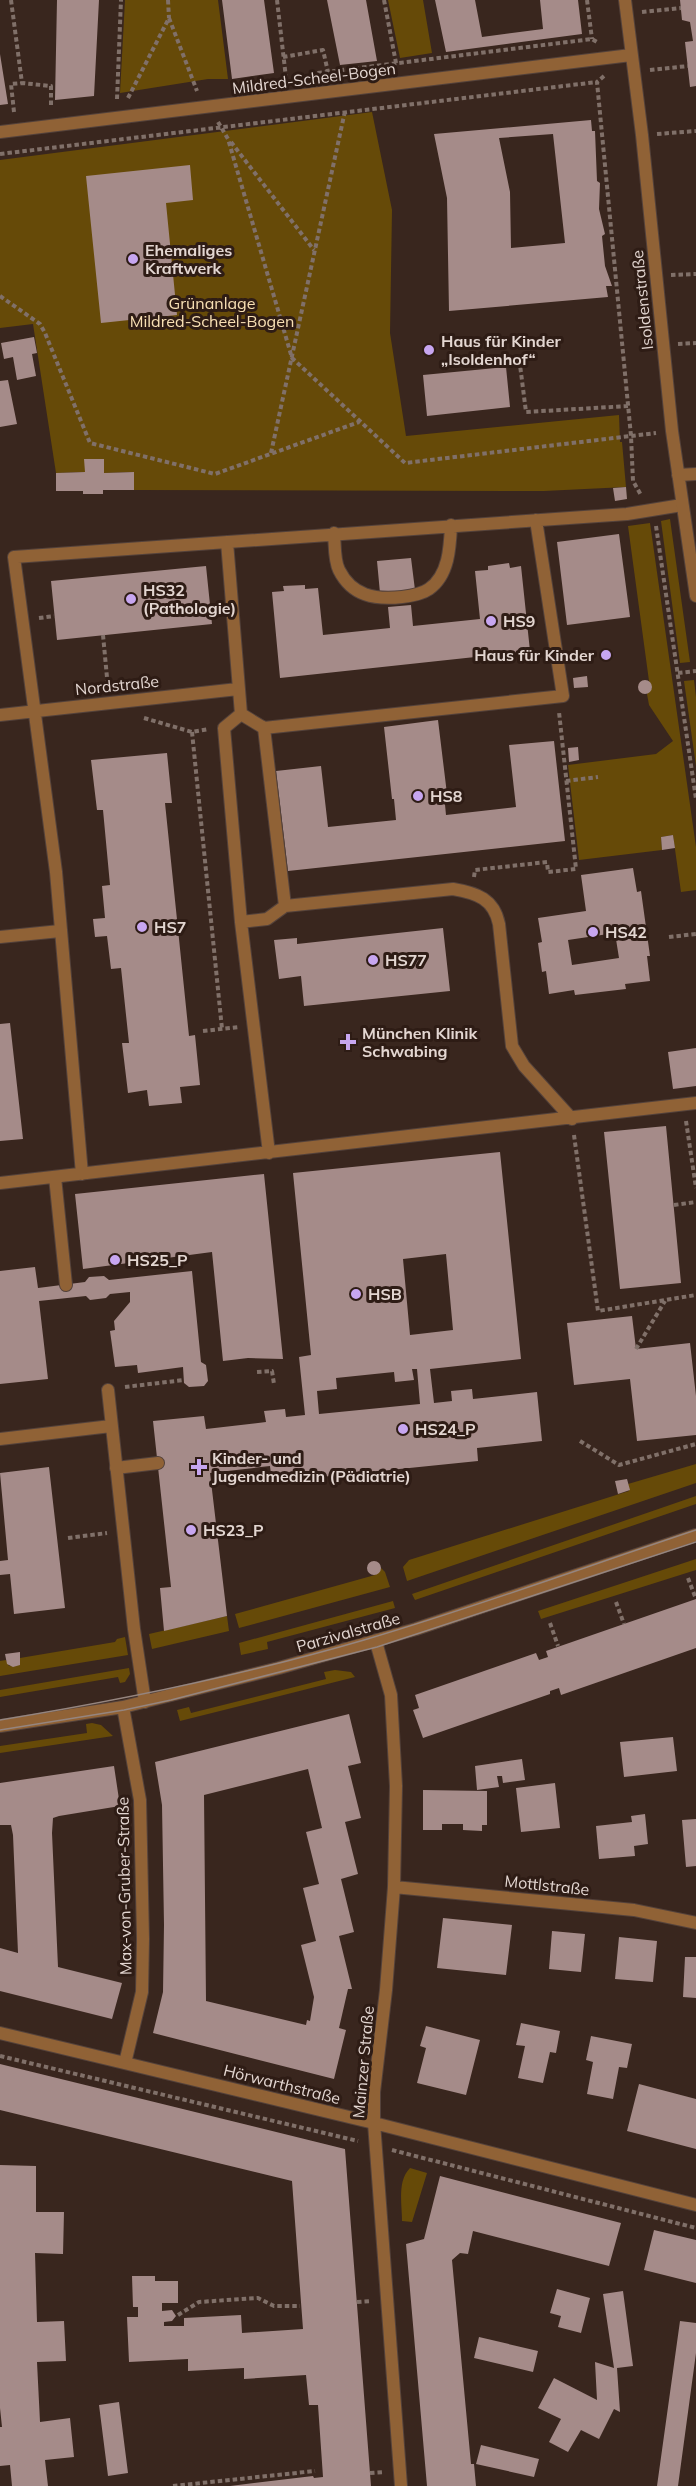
<svg xmlns="http://www.w3.org/2000/svg" width="696" height="2486" font-family="Mulish,sans-serif">
<style>
.green{fill:#664a08}
.building{fill:#a58b89;fill-rule:evenodd}
.lines{fill:none;stroke-linecap:round;stroke-linejoin:round}
.service-casing{stroke:#54423b;stroke-width:14}
.minor-casing{stroke:#54423b;stroke-width:14}
.path{stroke:#807069;stroke-width:4;stroke-dasharray:4.5 3;stroke-linecap:butt}
.service{stroke:#906236;stroke-width:12}
.minor{stroke:#906236;stroke-width:12}
.tram{stroke:#95857f;stroke-width:1.5}
.poi-dot{fill:#c7a6f0;stroke:#2e1c15;stroke-width:2}
.labels{text-anchor:middle;dominant-baseline:central;stroke-width:6;stroke-linejoin:round;paint-order:stroke}
.street-label{font-size:16px;fill:#e3d6d1;stroke:#2e1c15}
.poi-label{font-size:16px;font-weight:bold;fill:#e3d6d1;stroke:#2e1c15;text-anchor:start}
.park-label{font-size:16px;fill:#f8e0b4;stroke:#2e1c15}
</style>
<rect width="100%" height="100%" fill="#39261e"/>
<path class="green" d="M125,0h93l10,79h-20l-88,14z
M388,0h35l9,53 -32,5z
M372,112l20,98 -2,123 16,103 213,-21 1,27h2l4,45 -82,4 -410,-1v-18l-30,1 -1,-14h-18v13l-29,1 -23,-149 -33,4v-168z
M670,519l20,143 -10,1 -19,-142z
M650,523l46,324v43l-15,2 -8,-57 -12,2 1,13 -83,10 -11,-95 88,-11 17,-13 -24,-36 -2,-11 5,-6 -3,-7 -21,-155z
M694,680l2,17v69l-12,-85z
M696,1464v19l-289,98 -4,-14 6,-7 220,-69 -1,-7z
M696,1496v8l-281,96 -3,-6z
M696,1559v11l-155,49 -3,-8z
M381,1568l4,4 5,15 -151,41 -4,-14 140,-39z
M393,1601l2,7 -128,34 1,7 -27,6 -2,-12z
M227,1616l2,15 -77,18 -3,-15z
M125,1637l3,18 -128,21v-15l6,-1 3,6 11,-2v-6l95,-16 2,-3z
M129,1668l1,6 -5,8 -5,1 -2,-6 -118,20v-7z
M335,1670l16,2 4,5 -175,44 -3,-11 12,-3 2,6 135,-34 -2,-7z
M92,1723l9,2 12,11 -113,17v-7l87,-13 -1,-9z
M410,2168l17,5 -15,49 -10,-1c0,-17 -5,-40 8,-53z"/>
<path class="building" d="M57,0h42l-5,96 -39,4z
M222,0h42l10,73 -42,6z
M327,0h39l11,61 -37,4z
M435,0h40l7,37 61,-8 -3,-29h38l4,34 -136,18z
M680,0h16v86l-6,1 -5,-45 8,-1 -3,-19 -8,-2z
M0,54l8,50 -8,1z
M591,120l1,11h3l2,50 3,2 -1,26 6,25 -3,2 3,30 7,20h-6l2,11 -159,14 -2,-113 -13,-64zM553,134l12,109 -54,5 -1,-56 -11,-54z
M190,165l3,35 -27,3 11,112 -76,8 -15,-147z
M34,337l3,16 -5,1 4,22 -19,4 -4,-23 -9,2 -3,-16z
M506,367l4,40 -83,9 -4,-41z
M8,380l9,44 -17,3v-46z
M84,459h20v14l30,-1v18h-31v4h-20v-3h-27v-18l29,-1z
M626,487l1,12 -12,2 -2,-13z
M619,534l11,83 -63,8 -10,-83z
M411,558l4,32 -35,3 -3,-32z
M509,563l1,5 11,-2 9,85 -250,27 -8,-86 12,-1 -1,-5 22,-1v4l13,-1 5,47 67,-7 -2,-21 23,-2 2,21 67,-7 -5,-48 13,-1v-4z
M206,566l6,58 -155,16 -6,-59z
M587,676l1,11 -14,1 -1,-10z
M638 687a7 7 0 1 1 14 0a7 7 0 1 1-14 0Z
M438,720l9,74h-3l2,21 70,-8 -7,-62 45,-4 11,100 -277,30 -12,-100 45,-5 7,61 68,-7 -2,-21h-2l-8,-72z
M578,747l1,13 -10,2 -1,-14z
M167,753l5,50h-7l24,233 6,-1 5,50 -20,2 2,16 -33,3 -2,-16 -19,3 -6,-50h7l-8,-75 -10,1 -4,-33 -12,1 -2,-18 12,-1 -3,-32 8,-1 -7,-75h-6l-6,-50z
M673,835l2,13 -13,2 -1,-13z
M633,868l4,24 4,-1 9,65h-3l3,25 -25,3 1,5 -51,6 -1,-5 -25,4 -3,-23 -4,1 -4,-29 4,-1 -4,-24 48,-7 -5,-36zM615,933l4,25 -47,7 -4,-25z
M443,928l7,63 -146,15 -3,-30 -22,3 -5,-39 23,-2v6z
M10,1023l13,116 -23,2v-117z
M696,1048v38l-23,3 -5,-37z
M666,1126l15,157 -61,6 -16,-157z
M500,1152l21,207 -91,10 4,34 18,-2 -1,-10 21,-2 1,10 64,-7 5,49 -65,7 1,13 -206,21 -2,-16 -60,7 17,143 -63,15 -4,-43 11,-1 -18,-166 51,-5 2,13 60,-7 -2,-11 21,-2 1,8 19,-2 -6,-58 12,-2 -18,-182zM446,1254l7,76 -43,5 -7,-76zM412,1369h5l3,35 -101,10 -2,-23 20,-2 -1,-11 58,-6 1,10 19,-2z
M264,1174l19,185 -35,-1 -25,3 -11,-109 -129,17 -8,-75z
M35,1267l3,21 47,-6 4,-5 15,-1 5,4 83,-9 9,91 5,3 2,16 -4,5 -15,1 -5,-4 -1,-16 -45,6 -1,-8 -22,2 -5,-36 5,-1 -1,-9 16,-19v-10l-20,2 -4,4 -16,2 -4,-4 -47,5 9,78 -48,5v-113z
M632,1316l4,33 54,-6 6,53v39l-59,6 -7,-62 -56,6 -7,-62z
M49,1467l16,141 -51,6 -4,-40 -10,1v-14l8,-1 -8,-87z
M627,1479l3,11 -12,4 -3,-13z
M367 1568a7 7 0 1 1 14 0a7 7 0 1 1-14 0Z
M696,1599v49l-135,47 -2,-7 -9,3v3l-127,44 -10,-28 6,-2 -4,-13 121,-42 3,7 9,-3 -2,-6z
M20,1652v13l-7,2 -6,-3 -2,-10z
M349,1714l12,49 -13,3 13,52 -16,4 13,52 -17,5 13,53 -15,4 13,53h-4l-9,39 7,2 -12,49 -181,-46 10,-41 1,-67 -2,-120 -7,-43zM308,1769l14,59 -16,4 13,52 -16,4 13,53 -15,4 13,52 -4,24 -3,-1 -1,5 -100,-24 -2,-206z
M673,1737l4,34 -53,6 -4,-35z
M522,1759l3,21 -22,3 -1,-7h-5l2,11 -22,3 -2,-24z
M114,1766l6,40 -61,10 -6,2 -1,15 6,134 64,16 -10,36 -112,-28v-43l18,5 -5,-118 -2,-10h-11v-42z
M555,1783l5,45 -39,4 -5,-44z
M423,1790l64,1v34h-5v6l-19,-1v-6h-21v6h-19z
M645,1814l3,30 -14,2 1,10 -36,3 -3,-33 36,-4 -1,-6z
M696,1819v47l-10,1 -4,-47z
M443,1918l69,7 -6,50 -69,-7z
M552,1931l33,3 -4,38 -32,-3z
M619,1937l38,4 -4,41 -38,-3z
M685,1957h11v41l-13,-1z
M521,2023l39,8 -4,22 -6,-1 -7,31 -25,-5 7,-32 -9,-1z
M426,2026l54,14 -14,55 -49,-12 9,-35 -6,-2z
M591,2036l41,8 -5,24 -8,-1 -6,32 -26,-5 6,-32 -7,-2z
M0,2064l345,85 26,337h-141l83,-10 1,2 9,-1 -5,-72h-9l-3,-30 -62,4v-11l-56,3v-12l-59,3 -2,-45h11v-10h-5l-1,-31h23v5h23v22h-16v8l10,-1 4,6 -4,5 -8,1v4h20v-8l57,-3 1,18 61,-4 -11,-148 -292,-71z
M639,2084l57,15v50l-69,-18z
M0,2165l36,1v46h28l-1,42 -28,-1 2,69 27,-1 2,40 -29,1 3,60 30,-4 4,39 -29,3 3,26h-36l-2,-21 -10,1v-39h2l-2,-19z
M440,2176l181,47 -12,43 -136,-35 -5,23 -8,-1 -8,7 19,204h3l2,22h-49l-21,-242 18,-5z
M654,2230l42,10v43l-52,-13z
M557,2289l33,9 -9,35 -23,-6 3,-11 -11,-3z
M623,2291l10,75 -16,2 3,44 -6,-3 -15,30 -18,-9 -13,22 -19,-10 12,-23 -23,-11 16,-30 43,22 -2,-38 19,6 -11,-74z
M680,2321l16,2v30l-18,133h-21z
M479,2337l59,14 -5,21 -59,-14z
M119,2402l9,71 -20,3 -9,-71z
M481,2445l58,14 -5,18 -58,-13z"/>
<g class="lines">
<defs>
<path id="service" d="M334,533c1,11 0,27 5,37 13,26 36,30 63,27 8,-1 20,-3 27,-8 20,-14 21,-42 22,-64
M227,542l14,172 23,14 21,178 -18,13 -26,3 28,231
M241,714l-17,14 17,194
M0,715l238,-26
M264,728l299,-32 -27,-176
M285,906l168,-17c24,4 41,10 46,35l13,122 12,20 48,53
M0,937l60,-6
M82,1174l-26,-302 -42,-315 613,-43 55,-9
M55,1177l11,108
M0,1183l696,-80
M116,1468l42,-5"/>
<path id="minor" d="M625,0l17,135 30,296 24,165
M0,132l631,-77
M678,475l18,-1
M108,1390l26,239 11,73
M0,1439l111,-13
M376,1642l15,53 5,91 -2,101 -8,103 -12,102v31l27,363
M123,1707l17,93 3,139 -1,53 -17,71
M0,1726l123,-19 156,-39 137,-39 280,-94
M394,1887l240,23 62,13
M0,2033l374,90 322,82"/>
</defs>
<use href="#service" class="service-casing"/>
<use href="#minor" class="minor-casing"/>
<path class="path" d="M11,0l11,83 29,3v21
M168,0l1,18
M277,0l9,78
M384,0l12,63
M587,0l5,39
M642,12l39,-4
M283,57l40,-7 5,22
M650,70l38,-4
M310,74l282,-35 5,3
M604,76l-7,6 34,354 2,45 8,14
M128,98l41,-80 28,73
M117,99l4,-99
M14,112l-3,-28 11,-1
M218,122l10,17 64,219 113,105 251,-30
M657,134l39,-3
M231,142l83,108
M0,154l597,-72
M671,275l25,-1
M0,296l40,28 5,9 45,110 125,31 144,-52
M678,344l18,-1
M470,362l49,-5 7,55 102,-6
M271,453l74,-342
M656,526l40,273
M39,618l15,-2
M103,635l5,53
M678,673l18,-2
M144,718l48,14 17,-3
M192,732l30,297
M566,781l32,-4
M474,877l1,-7 72,-8 1,10 28,-3 -17,-157
M669,937l27,-3
M203,1031l36,-4
M686,1121l10,67
M574,1135l24,176 98,-16
M674,1205l22,-3
M636,1349l29,-48
M257,1372l15,-1 2,13
M125,1387l59,-7
M580,1441l39,24 77,-21
M68,1538l39,-5
M688,1578l8,21
M616,1602l8,22
M550,1623l8,23
M0,2056l358,85
M392,2150l304,78
M357,2302l14,-1
M178,2315l21,-13 59,-4 16,8h26
M370,2473l14,-1
M173,2486l142,-15"/>
<use href="#service" class="service"/>
<use href="#minor" class="minor"/>
<path class="tram" d="M0,1720c123,-20 244,-45 364,-80 112,-33 221,-73 332,-110
M0,1730l124,-20 47,-10 206,-53 319,-105"/>
</g>
<g class="poi-dot">
<circle cx="133" cy="259" r="6"/>
<circle cx="429" cy="350" r="6"/>
<circle cx="131" cy="599" r="6"/>
<circle cx="491" cy="621" r="6"/>
<circle cx="606" cy="655" r="6"/>
<circle cx="418" cy="796" r="6"/>
<circle cx="142" cy="927" r="6"/>
<circle cx="593" cy="932" r="6"/>
<circle cx="373" cy="960" r="6"/>
<path d="M345 1033h6v6h6v6h-6v6h-6v-6h-6v-6h6z"/>
<circle cx="115" cy="1260" r="6"/>
<circle cx="356" cy="1294" r="6"/>
<circle cx="403" cy="1429" r="6"/>
<path d="M196 1458h6v6h6v6h-6v6h-6v-6h-6v-6h6z"/>
<circle cx="191" cy="1530" r="6"/>
</g>
<g class="labels">
<g class="street-label">
<text transform="translate(314 78) rotate(-7)">Mildred-Scheel-Bogen</text>
<text transform="translate(642 300) rotate(-96)">Isoldenstraße</text>
<text transform="translate(117 685) rotate(-6)">Nordstraße</text>
<text transform="translate(348 1632) rotate(-16)">Parzivalstraße</text>
<text transform="translate(547 1885) rotate(6)">Mottlstraße</text>
<text transform="translate(124 1886) rotate(-91)">Max-von-Gruber-Straße</text>
<text transform="translate(363 2062) rotate(-85)">Mainzer Straße</text>
<text transform="translate(282 2084) rotate(14)">Hörwarthstraße</text>
</g>
<g class="poi-label">
<text x="145" y="250">Ehemaliges<tspan x="145" dy="18">Kraftwerk</tspan></text>
<text x="441" y="341">Haus für Kinder<tspan x="441" dy="18">„Isoldenhof“</tspan></text>
<text x="143" y="590">HS32<tspan x="143" dy="18">(Pathologie)</tspan></text>
<text x="503" y="621">HS9</text>
<text x="594" y="655" text-anchor="end">Haus für Kinder</text>
<text x="430" y="796">HS8</text>
<text x="154" y="927">HS7</text>
<text x="605" y="932">HS42</text>
<text x="385" y="960">HS77</text>
<text x="362" y="1033">München Klinik<tspan x="362" dy="18">Schwabing</tspan></text>
<text x="127" y="1260">HS25_P</text>
<text x="368" y="1294">HSB</text>
<text x="415" y="1429">HS24_P</text>
<text x="212" y="1458">Kinder- und<tspan x="212" dy="18">Jugendmedizin (Pädiatrie)</tspan></text>
<text x="203" y="1530">HS23_P</text>
</g>
<g class="park-label">
<text x="212" y="303">Grünanlage<tspan x="212" dy="18">Mildred-Scheel-Bogen</tspan></text>
</g>
</g>
</svg>
